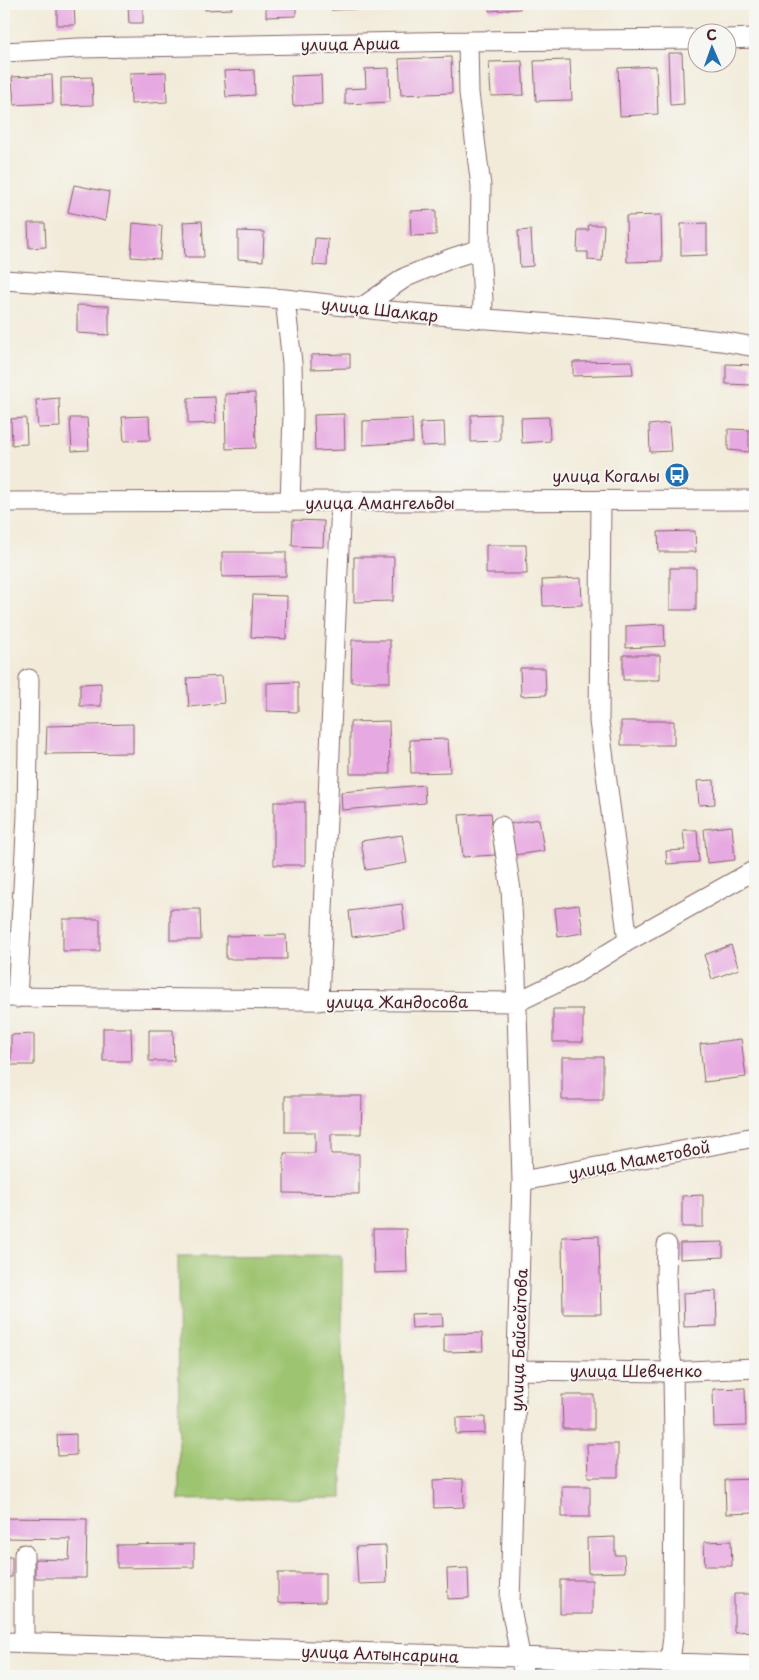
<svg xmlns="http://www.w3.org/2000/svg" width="759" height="1680" font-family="'Playpen Sans',sans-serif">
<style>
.green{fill:#9dc46f;stroke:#74724d}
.building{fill:#e7a9e1}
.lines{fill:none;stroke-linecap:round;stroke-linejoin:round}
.minor-casing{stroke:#856668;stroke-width:21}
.minor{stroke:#fff;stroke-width:19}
.labels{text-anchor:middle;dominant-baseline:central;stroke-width:4;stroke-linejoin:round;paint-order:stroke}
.street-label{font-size:16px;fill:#4a1f2b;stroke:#f6f6f2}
.poi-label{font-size:16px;fill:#4a1f2b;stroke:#f6f6f2;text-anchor:end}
</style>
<rect width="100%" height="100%" fill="#f6f6f2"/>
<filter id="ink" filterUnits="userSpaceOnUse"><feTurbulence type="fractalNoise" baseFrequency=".02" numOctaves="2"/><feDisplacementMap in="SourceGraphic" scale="10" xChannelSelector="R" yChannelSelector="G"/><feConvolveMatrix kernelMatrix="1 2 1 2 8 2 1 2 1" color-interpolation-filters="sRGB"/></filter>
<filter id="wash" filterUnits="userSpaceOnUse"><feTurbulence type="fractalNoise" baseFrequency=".0096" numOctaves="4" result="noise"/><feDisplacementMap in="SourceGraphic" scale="20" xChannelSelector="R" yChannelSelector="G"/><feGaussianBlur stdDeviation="1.12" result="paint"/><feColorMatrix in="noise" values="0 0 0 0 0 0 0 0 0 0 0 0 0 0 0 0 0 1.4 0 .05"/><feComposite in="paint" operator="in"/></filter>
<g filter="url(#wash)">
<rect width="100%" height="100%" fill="#f2ebd9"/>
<path class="green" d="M342,1255v243l-163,2 -1,-244z"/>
<g id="blocks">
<path class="building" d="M57,4h17l1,21h-18z
M128,4h15v19h-14z
M205,4h26l1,5 -27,1z
M266,4h30v12l-30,1z
M331,4h26l1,5 -27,1z
M489,4h31v5l-31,2z
M755,50v26h-3v-25z
M668,53h14l2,51 -14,1z
M451,57l1,36 -51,2 -2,-36z
M570,60l2,40 -36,1 -2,-40z
M522,61l2,34 -33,1 -2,-34z
M656,66l2,48 -38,2 -2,-48z
M389,68l1,34 -45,2v-15l21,-1 -1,-19z
M254,70l1,25 -29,2 -2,-26z
M166,72l1,30 -36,2 -1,-31z
M52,75l1,28 -39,2 -2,-28z
M321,75l1,29 -29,2 -2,-30z
M92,77l1,28 -32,1v-28z
M74,185l35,7 -4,29 -37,-9z
M436,210v25l-25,1 -1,-25z
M661,215l1,46 -35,1 -1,-46z
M202,221l2,36h-19l-2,-35z
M28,223h17l1,24 -17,1z
M133,223l29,3 -2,33 -29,-2z
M707,223v32l-26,1v-32z
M588,225h16l-2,36 -14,-1v-8h-11l1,-22h11z
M531,230l2,36 -13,1 -2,-36z
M238,231l26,1 -1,29 -25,-2z
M315,238l13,1 -1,27 -14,-1z
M77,305l32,1v29l-32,-2z
M350,354v14l-39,1v-14z
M632,361l1,13 -60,2v-14z
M726,364l26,1 -1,20 -25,-1z
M255,393l1,55 -30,1 -1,-55z
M215,397l1,26 -28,1v-26z
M59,398l1,29 -22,1 -2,-28z
M344,414l1,36 -30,1 -1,-36z
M500,414v27l-29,1v-27z
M149,416l1,24 -26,1 -2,-24z
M549,417l1,24 -28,2 -1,-25z
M26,418l1,26 -15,1 -1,-26z
M70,418h17l2,32 -17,1z
M412,419l1,23 -50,3v-24z
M444,422l1,23 -23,1 -2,-23z
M669,423l2,28 -21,1 -1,-27z
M728,429l21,1v22l-21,-2z
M293,520l31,1 -1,26 -31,-1z
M695,531l1,21h-37l-1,-20z
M486,545h40l1,29h-41z
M222,552h64v24l-64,1z
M354,557h40l-1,44 -39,1z
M670,568h26v42h-26z
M581,578l1,27 -39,1 -1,-26z
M253,595l34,1 -1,43 -35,-2z
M664,624l1,22 -39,2v-22z
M352,640h38v42h-39z
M623,655h37v25h-37z
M520,668h25l1,27 -25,1z
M222,676l2,27 -35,4 -2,-29z
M298,682v30l-31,-1v-28z
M101,683v23h-21v-22z
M389,721l1,53h-40v-52z
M621,721h53v24h-53z
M133,724v29l-87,1 1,-28z
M448,739l2,33 -39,1 -1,-33z
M714,780l1,24 -16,1 -2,-24z
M424,785l1,18 -83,7 -1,-18z
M274,802h31v63h-31z
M491,813l4,42 -32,2 -4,-42z
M539,819l5,32 -30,4 -5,-31z
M732,826l3,34 -28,3 -3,-34z
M683,830h14l2,32 -32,2 -1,-13 19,-1z
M402,835l5,28 -41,7 -5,-29z
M402,904l3,26 -53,7 -3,-26z
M579,905l4,28 -25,4 -3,-29z
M170,909h30l1,31h-31z
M63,919h37v32h-37z
M286,935l1,24h-61v-23z
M731,945l8,24 -27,10 -8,-24z
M553,1009h30v33h-30z
M103,1028h28l1,33h-29z
M149,1030h24l1,31h-25z
M34,1034v31h-23v-30z
M741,1039l5,38 -42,5 -4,-38z
M562,1057h41v43h-41z
M285,1096h77l-1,38h-30v20h28v40l-75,-1v-40h31v-21h-30z
M703,1195v32h-21v-31z
M373,1229h33l1,43 -33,1z
M599,1236l2,78h-38l-1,-77z
M723,1242v15l-43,2v-16z
M716,1291l1,35 -33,1 -1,-34z
M442,1313l1,13 -31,2 -1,-14z
M482,1333l1,18 -39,1v-18z
M745,1388l1,38 -32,1 -1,-38z
M562,1395h32v34h-31z
M485,1417v16l-29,1v-16z
M76,1434v21l-18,1 -1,-21z
M587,1444h31v33h-30z
M463,1479l1,28 -30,1 -1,-28z
M755,1479v34l-29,1 -1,-34z
M562,1486h28v31h-28z
M4,1518l83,1 -1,59h-51v-19l34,1 1,-21 -66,-1z
M615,1537v18h9l1,17 -37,1 -1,-35z
M731,1541l1,25h-27l-1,-24z
M194,1544v23l-77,1v-23z
M386,1546l1,37 -29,1 -2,-37z
M4,1557h8v20h-8z
M468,1568l1,30 -21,1 -1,-30z
M278,1573h47v29l-47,1z
M560,1580h32v34h-32z
M734,1594h21v37l-21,1z"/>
</g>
</g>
<g filter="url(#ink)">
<use href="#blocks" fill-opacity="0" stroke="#856668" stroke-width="1"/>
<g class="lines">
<defs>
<path id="minor" d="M726,39l29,-1
M4,52l75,-4 389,-7 228,-2
M480,249l3,51 -1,19
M4,280l281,19 103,12 226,18 107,12 34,6
M285,299l7,64 1,53 -3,86
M361,308l45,-31 46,-19 28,-9 1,-63 -12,-93 -1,-52
M601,501l-2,220 29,220
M4,502l751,-2
M501,826l10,64 5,86 6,205 -12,422 14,73
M4,997l513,5 58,-28 53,-33 127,-71
M17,998l10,-183 2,-136
M319,1001l22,-499
M522,1181l233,-44
M667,1245l-1,30 3,71 4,26 1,68 -1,197 -3,25
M517,1370l150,2 88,-4
M4,1642l516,15 235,9
M24,1642v-88"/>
</defs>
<use href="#minor" class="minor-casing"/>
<use href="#minor" class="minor"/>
</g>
</g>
<defs>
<symbol id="bus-disc" viewBox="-11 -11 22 22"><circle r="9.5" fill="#1f6fb2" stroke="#f6f6f2"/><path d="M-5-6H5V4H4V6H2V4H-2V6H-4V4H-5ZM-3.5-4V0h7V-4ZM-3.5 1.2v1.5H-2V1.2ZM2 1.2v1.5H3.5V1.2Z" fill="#fff"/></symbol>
</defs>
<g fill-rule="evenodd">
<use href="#bus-disc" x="663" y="461" width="28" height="28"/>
</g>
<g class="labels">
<g class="street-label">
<text transform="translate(350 43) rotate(-1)">улица Арша</text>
<text transform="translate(380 309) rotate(6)">улица Шалкар</text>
<text x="380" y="502">улица Амангельды</text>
<text x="397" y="1001">улица Жандосова</text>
<text transform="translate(639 1159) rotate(-11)">улица Маметовой</text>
<text transform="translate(518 1340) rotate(-88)">улица Байсейтова</text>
<text x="636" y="1370">улица Шевченко</text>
<text transform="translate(380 1653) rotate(2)">улица Алтынсарина</text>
</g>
<g class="poi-label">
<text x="660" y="475">улица Когалы</text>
</g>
</g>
<rect width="759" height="1680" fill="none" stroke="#f6f6f2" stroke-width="20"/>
<g transform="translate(712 48) rotate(358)"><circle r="24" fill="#f6f6f2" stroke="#b1a0a2"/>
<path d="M0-4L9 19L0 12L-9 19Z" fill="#1f6fb2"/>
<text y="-8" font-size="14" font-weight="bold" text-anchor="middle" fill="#4a1f2b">С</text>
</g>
</svg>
